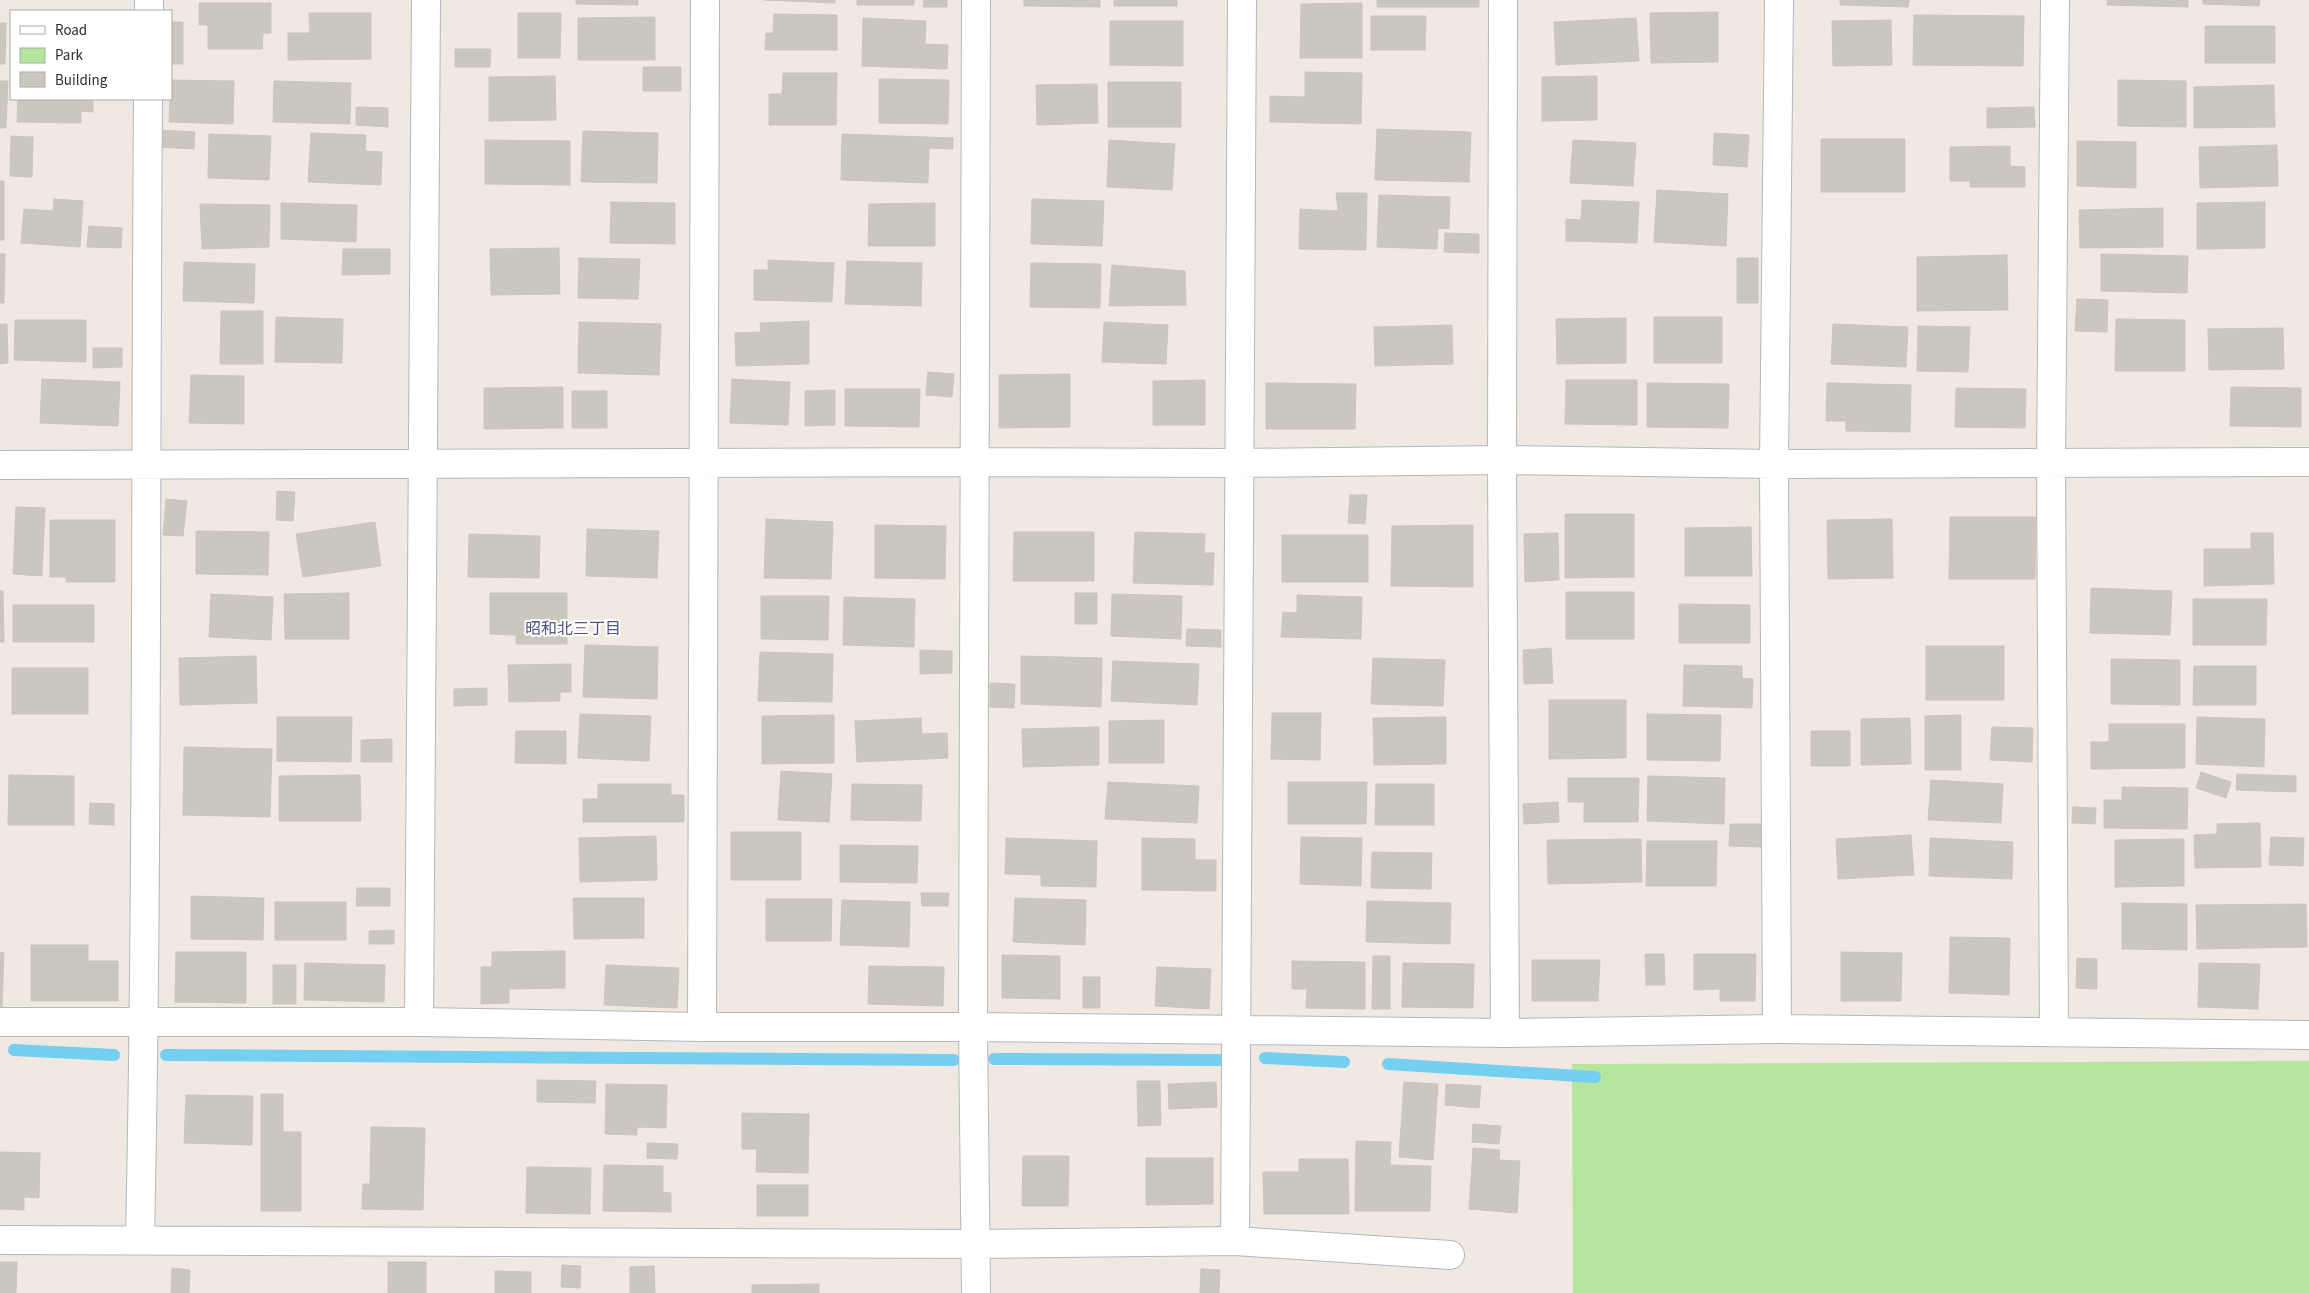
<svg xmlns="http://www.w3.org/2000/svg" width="2309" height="1293" font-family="'Source Sans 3','Noto Sans JP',sans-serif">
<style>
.green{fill:#b6e59e}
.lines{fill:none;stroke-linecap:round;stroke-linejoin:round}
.stream{stroke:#75cff0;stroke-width:12}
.building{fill:#cbc7bf;stroke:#cbc5ba}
.minor-casing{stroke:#b4b7c1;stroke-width:30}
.minor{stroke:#fff;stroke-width:28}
.labels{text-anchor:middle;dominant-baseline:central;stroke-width:4;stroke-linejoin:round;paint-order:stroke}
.neighbourhood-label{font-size:16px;fill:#4d5680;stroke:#fff}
</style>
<rect width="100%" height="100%" fill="#efe9e1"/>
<path class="green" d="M2309,1061v232h-736l-1,-229z"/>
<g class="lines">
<path class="stream" d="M14,1050l100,5
M166,1055l788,5
M1265,1058l79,4
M994,1059l225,1
M1388,1064l207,13"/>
</g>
<path class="building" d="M576,0h62v5l-62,-1z
M764,0h71v3z
M857,0h57v5h-57z
M924,0h23v7h-24z
M1024,0h76v7l-76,-1z
M1114,0h63v6h-63z
M1377,0h102v7h-102z
M1840,0h69l-1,7 -68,-2z
M2107,0h81v7l-81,-2z
M2203,0h57l-1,6 -56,-2z
M199,3h72v30h-8l-1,16h-54v-24h-9z
M1362,3v55h-62l1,-54z
M1718,12v50l-67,1 -1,-50z
M309,13h62v46l-83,1v-27h22z
M518,13h43l-1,45h-42z
M774,14l63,1v35h-72l1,-17h7z
M1914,15l110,1 -1,50 -110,-1z
M1371,16h55l-1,34h-54z
M655,17v43h-77v-42z
M863,18l63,3 -1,23 23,1 -1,24 -85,-3z
M1636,18l3,43 -83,4 -2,-43z
M1891,20l1,45 -59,1 -1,-45z
M1110,21h73v45l-73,-1z
M171,22h12v42h-12z
M0,23h6l-1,41h-5z
M2205,26h70v37h-70z
M455,49h36l-1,18h-35z
M643,67h38v24h-38z
M1305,72l57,1 -1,51 -91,-2v-26l35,1z
M783,73h54l-1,52h-67v-31h13z
M555,76l1,44 -67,1v-44z
M1597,76v44l-55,1v-44z
M879,79l70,1 -1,44 -69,-1z
M171,80l63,1 -1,43 -64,-2z
M2118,80l68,1v46l-68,-1z
M0,81h8l-2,47h-6z
M274,81l77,2 -1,41 -77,-2z
M1108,82h73v45h-73z
M1097,84l1,39 -61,2 -1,-40z
M2274,85l1,42 -81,1v-41z
M18,99h75v13l-12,-1v12l-64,-1z
M356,107l32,1v19l-32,-2z
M2034,107l1,20 -48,1v-20z
M1377,129l94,3 -2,50 -94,-2z
M159,130l36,2 -1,17 -36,-2z
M583,131l75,2 -1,50 -76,-1z
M311,133l55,2 -1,16 17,1 -1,33 -73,-3z
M1714,133l35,2 -2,32 -34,-2z
M209,134l62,2 -2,44 -61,-2z
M842,134l111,4v11l-24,-1 -1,35 -87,-3z
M11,136l22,1 -1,40 -22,-1z
M1821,139h84v53h-84z
M485,140l85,1v44l-85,-1z
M1109,140l66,4 -3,46 -65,-3z
M1573,140l63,3 -3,43 -63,-3z
M2077,141l59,1v46l-59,-2z
M2277,145l1,41 -78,2 -1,-41z
M2010,146v20l15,1v20h-55v-6h-20v-34z
M0,181h4v59h-4z
M1657,190l71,4 -2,52 -72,-4z
M1336,193h31l-1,57 -67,-1 1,-40 38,2z
M1379,195l71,2 -1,32 -11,-1 -1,21 -60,-2z
M54,199l29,2 -3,46 -59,-4 3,-34 29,2z
M1032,199l72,2 -2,45 -71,-2z
M1582,200l57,2 -2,41 -71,-2v-22l15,1z
M611,202l64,1v41l-65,-1z
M2265,202v46l-68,1v-46z
M281,203l76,2 -1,37 -75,-3z
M935,203v43h-67l1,-42z
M200,204l70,1 -1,42 -67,2z
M2163,208v39l-83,1 -1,-38z
M89,226l33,2 -1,20 -34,-1z
M1445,233l34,1v19l-35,-1z
M559,248l1,46 -69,1 -1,-46z
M343,249h47v25l-48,1z
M0,254h5l-1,49h-4z
M2101,254l87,2 -1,37 -86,-2z
M2007,255l1,55 -91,1v-54z
M579,258l61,1 -2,40 -60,-1z
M1737,258h21v45h-21z
M768,260l66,3 -2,39 -78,-2v-30h14z
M847,261l75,2 -1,43 -76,-2z
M184,262l71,2 -1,39 -71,-2z
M1031,263l70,1 -1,44 -70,-1z
M1112,265l73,6 1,34 -77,1z
M2077,299l31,1 -1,32 -32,-1z
M221,311h42v53h-43z
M276,317l67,2 -1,44 -67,-1z
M1654,317h68v46h-68z
M1626,318v45l-69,1 -1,-45z
M2116,319l69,1v51h-70z
M15,320h71v42l-72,-2z
M809,321v43l-73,2 -1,-33 26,-1 -1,-9z
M579,322l82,2 -2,51 -81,-2z
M1104,322l64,3 -2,39 -64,-2z
M0,324h7l1,39 -8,1z
M1833,324l75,3 -2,40 -75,-3z
M1452,325l1,39 -78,2 -1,-39z
M1918,326l52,1 -2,45 -51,-1z
M2283,328l1,41 -75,1 -1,-41z
M93,348h29v19l-29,1z
M928,372l26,2 -2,23 -26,-2z
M1070,374v53l-71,1v-53z
M191,375l53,1v48l-55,-1z
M42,379l78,3 -2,44 -78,-3z
M732,379l58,3 -2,43 -58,-2z
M1205,380v45h-52v-44z
M1566,380h71v45l-72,-1z
M1266,383l90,1 -1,45h-89z
M1647,383l82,1 -1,44 -81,-1z
M1827,383l84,2 -1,47 -64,-1v-10h-20z
M563,387v41l-79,1v-41z
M2231,387l70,1v39l-71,-1z
M1956,388l70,1 -1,39 -70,-1z
M845,389h75l-1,38 -74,-1z
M835,390v35l-30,1v-35z
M572,391h35v37h-35z
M277,491l18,1 -2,29 -17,-1z
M1350,495h17l-2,29 -17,-1z
M166,499l21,2 -4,35 -20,-1z
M16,507l29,1 -3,68 -29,-2z
M1565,514h69v63l-69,1z
M1950,517h86l-1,62h-86z
M766,519l67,3 -2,57 -67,-1z
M1892,519l1,59 -65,1 -1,-59z
M50,520h65v62h-49v-5h-16z
M375,522l6,44 -78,11 -7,-43z
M875,525l71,1 -1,53 -70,-1z
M1473,525v62l-82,-1 1,-60z
M1751,527l1,49h-67v-48z
M587,529l72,2 -2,47 -71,-2z
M196,531l73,1 -1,43 -72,-1z
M1014,532h80v49h-81z
M1135,532l70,2 -1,19h10l-1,32 -80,-2z
M1558,533l1,47 -34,2 -1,-48z
M2251,533h22l1,51 -70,2v-37h47z
M469,534l71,2 -1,42 -71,-1z
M1282,535h86v47h-86z
M2091,588l81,3 -2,44 -80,-2z
M0,591h3l1,51h-4z
M1566,592h68v47h-68z
M349,593v46h-64l-1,-45z
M490,593h77v51h-51v-9l-26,-1z
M1075,593h22v31h-22z
M211,594l62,3 -2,43 -62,-3z
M1112,594l70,2 -1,43 -70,-3z
M1297,595l65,2 -1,42 -80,-2 2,-25 14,1z
M761,596h68l-1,44 -67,-1z
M844,597l71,2 -1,48 -71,-2z
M2193,599h74l-1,46h-73z
M1679,604l71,1v38h-71z
M13,605h81v37h-81z
M1187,629l34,1v17l-35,-1z
M585,645l73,2 -1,52 -74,-2z
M1926,646h78v54h-78z
M1551,648l2,35 -29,1 -1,-34z
M920,650l32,1v22l-32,1z
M760,652l73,2 -1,48 -74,-1z
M256,656l1,47 -77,2 -1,-47z
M1021,656l81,2 -1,49 -80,-3z
M1373,658l72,2 -2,46 -72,-2z
M2111,659l69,1v45l-69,-1z
M1113,661l86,3 -2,41 -86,-4z
M571,664v28h-11v9l-51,1 -1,-37z
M1684,665l58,1v12l11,1 -1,29 -69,-2z
M2194,666h62v39h-63z
M12,668h76v46h-76z
M990,683l25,1 -1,24 -24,-1z
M487,688v17l-33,1v-17z
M1549,700h77v58l-77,1z
M1272,713h49l-1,47 -49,-1z
M580,714l71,2 -2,45 -71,-3z
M1647,714l74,1 -1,46 -73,-1z
M834,715v48l-72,1v-48z
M1961,715v55h-36v-54z
M277,717h75l-1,45 -74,-1z
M1446,717v47l-72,1 -1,-47z
M2197,717l68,2 -1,48 -68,-3z
M921,718l1,16 25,-1 1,25 -91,4 -2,-41z
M1910,718l1,46 -50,1v-46z
M1164,720v43h-55v-42z
M2109,724h76v44l-94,1v-27h18z
M1099,727v38l-76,2 -1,-38z
M1992,727l41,1 -1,34 -42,-2z
M516,731h50v33l-51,-1z
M1811,731h39v35h-39z
M392,739v23h-31v-22z
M184,747l88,2 -2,68 -87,-2z
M781,771l51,3 -3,48 -51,-2z
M2201,772l30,10 -5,16 -30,-10z
M2237,774l59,2v16l-60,-2z
M9,775l65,1v49h-66z
M360,775l1,46h-82v-45z
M1648,776l77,2 -1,46 -77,-3z
M1568,778h71l-1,44h-54v-20h-16z
M1931,780l72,4 -2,39 -73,-3z
M1108,782l91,4 -2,37 -92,-4z
M1288,782h79l-1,42h-78z
M598,784h73v11h13v27h-101v-23h15z
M852,784l70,1 -1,36 -70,-1z
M1376,784h58v41h-59z
M2122,787l66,1 -1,41 -83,-1v-28h18z
M1558,802l1,20 -35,2 -1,-20z
M90,803l24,1v21l-25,-1z
M2073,807l23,1 -1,16 -23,-1z
M2260,823l1,44 -66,1 -1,-33 23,-1v-10z
M1730,824h32l-1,23 -32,-1z
M731,832h70v48h-70z
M1911,835l3,40 -76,4 -2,-40z
M656,836l1,44 -77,2 -1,-44z
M1301,837l61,1 -1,48 -61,-2z
M2271,837l33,1 -1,28 -34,-1z
M1006,838l91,3 -1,46 -55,-1v-11l-36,-1z
M1142,838l53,1v21h21v31l-74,-1z
M1930,838l83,4 -1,37 -83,-3z
M1641,839l1,43 -94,2 -1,-44z
M2184,839v47l-69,1v-47z
M1647,841h70l-1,45h-70z
M840,845l78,1 -1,37 -77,-1z
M1372,852l60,1 -1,36 -60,-1z
M357,888h33v18h-34z
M921,893h28l-1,13h-26z
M191,896l73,2 -1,42 -72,-1z
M573,898h71v40l-70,1z
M1015,898l71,2 -1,45 -72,-3z
M766,899h66l-1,42h-65z
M842,900l68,2 -1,45 -69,-2z
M1367,901l84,2 -1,41 -84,-2z
M275,902h71v38h-71z
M2122,903l65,1v46l-65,-1z
M2306,904l1,43 -110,2 -1,-44z
M394,930v14h-25v-13z
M1950,937l60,1 -1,57 -60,-2z
M31,945h57v16h30v40h-87z
M565,951v37l-56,1v14l-28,1v-37h11v-15z
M0,952l4,1 -2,54h-2z
M176,952h70v51l-71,-1z
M1841,952l61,1 -1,48h-60z
M1645,954h19l1,31h-19z
M1694,954h62l-1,47h-35v-12l-26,1z
M1002,955l58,1v43l-58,-1z
M1373,956h17v53h-18z
M2077,958l20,1v30l-21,-1z
M1532,960h68l-2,41h-66z
M1292,961l73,1v47l-59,-1 1,-19h-15z
M305,963l80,2 -1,37 -80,-2z
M1403,963l71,1 -1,44 -71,-1z
M2199,963l61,1 -2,45 -60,-2z
M273,965h23v39h-23z
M606,965l73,3 -2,40 -73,-3z
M869,966l75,1 -1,39 -75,-2z
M1157,967l54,2 -2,40 -54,-3z
M1083,977h17v31h-17z
M537,1080l59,1 -1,22 -58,-1z
M1137,1081h23l1,44 -23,1z
M1216,1082l1,25 -48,2 -1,-25z
M1404,1082l34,2 -5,76 -34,-3z
M606,1084l61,1 -1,43 -29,-1v8l-32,-1z
M1446,1084l35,2 -2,22 -34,-3z
M261,1094h22v38h18v79h-40z
M186,1095l67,1 -1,49 -68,-2z
M742,1113l67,1 -1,59 -52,-1 1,-23h-15z
M1473,1124l28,2 -2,18 -27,-2z
M371,1127l54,1 -2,82 -61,-1 1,-25h7z
M1356,1141l35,1 -1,23 41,1 -1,45h-75z
M647,1143l31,1 -1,15 -30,-1z
M1473,1148l27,2 -1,10 21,1 -3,52 -48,-4z
M0,1152l40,1 -1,45 -15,-1v13l-24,-1z
M1023,1156h46l-1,50h-46z
M1146,1158h67v46l-67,1z
M1299,1159h49l1,55h-85l-1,-42h36z
M604,1165l59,1v26l8,1v19l-68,-1z
M527,1167l64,1 -1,46 -64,-1z
M757,1185h51v31h-51z
M0,1262h17l-1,31h-16z
M388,1262h38v31h-38z
M562,1265l19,1 -1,22 -19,-1z
M654,1266l1,27h-25v-26z
M172,1268l18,2 -1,23h-18z
M1201,1269l19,1 -1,23h-19z
M495,1271l36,1v21h-36z
M819,1284v9h-67v-8z"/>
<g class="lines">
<defs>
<path id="minor" d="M976,0l-3,1027 3,266
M1503,0l-1,460 3,573
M149,11v-11
M0,465l974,-3 265,1 263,-3 272,4 535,-2
M0,1022h419l283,5h271l532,6 272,-4 532,6
M419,1022l7,-1022
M702,1027l3,-1027
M1777,1029l-3,-565 5,-464
M2054,1032l-3,-569 4,-463
M0,1240l975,4 260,-3 215,14
M140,1240c8,-380 5,-761 8,-1141
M1235,1241l7,-1241"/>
</defs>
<use href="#minor" class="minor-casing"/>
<use href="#minor" class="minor"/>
</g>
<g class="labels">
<g class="neighbourhood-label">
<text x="573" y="629">昭和北三丁目</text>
</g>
</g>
<rect x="10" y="10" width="162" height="90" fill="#ffffff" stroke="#ababab"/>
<rect x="20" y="26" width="25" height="8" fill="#ffffff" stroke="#ababab"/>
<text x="55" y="35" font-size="15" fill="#2e2e2e">Road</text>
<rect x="20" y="48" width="25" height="15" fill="#b6e59e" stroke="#ababab"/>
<text x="55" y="60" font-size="15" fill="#2e2e2e">Park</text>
<rect x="20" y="72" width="25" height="15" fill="#cbc7bf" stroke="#ababab"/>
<text x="55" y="85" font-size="15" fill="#2e2e2e">Building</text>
</svg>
